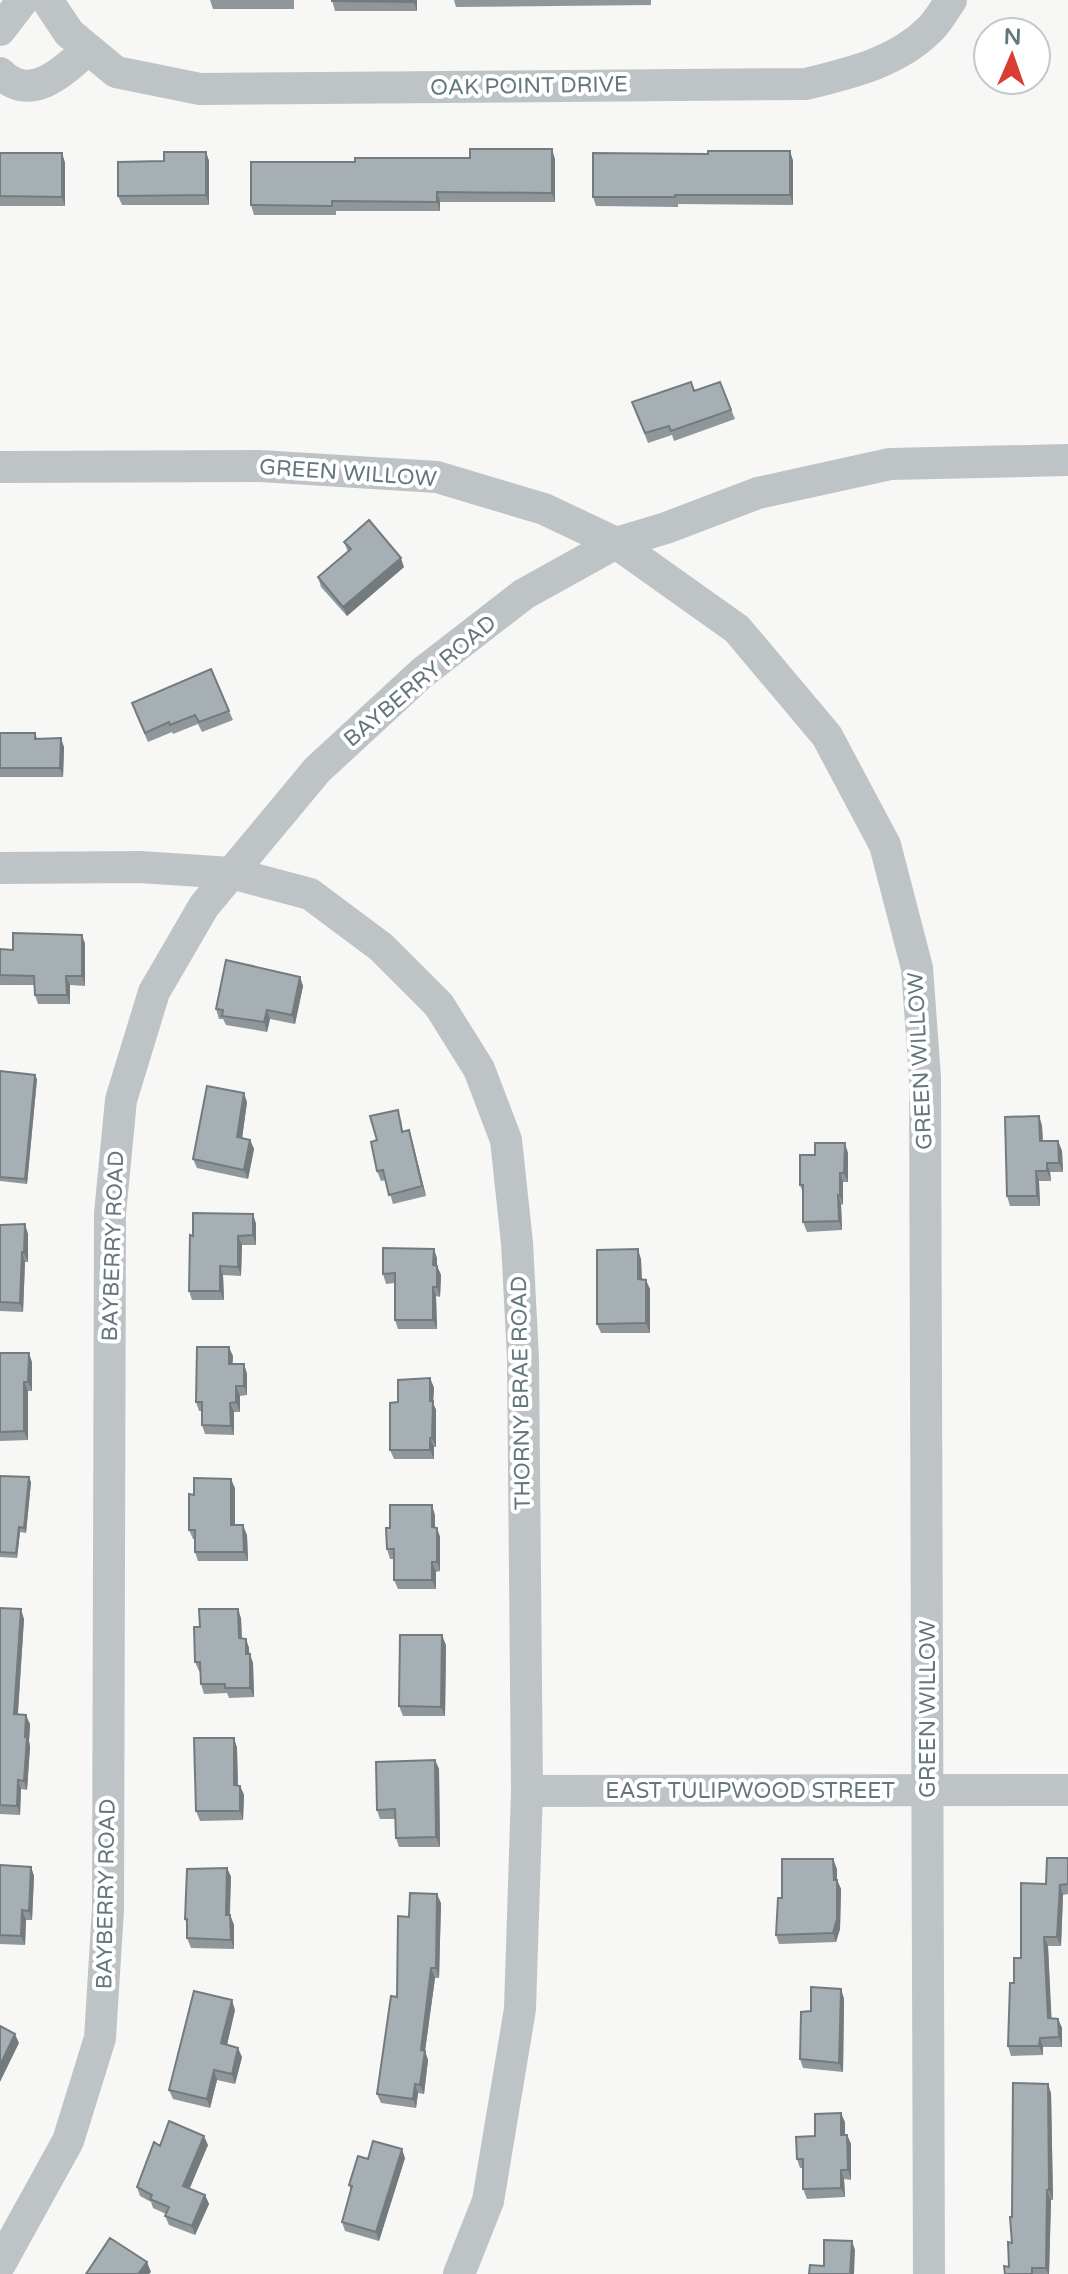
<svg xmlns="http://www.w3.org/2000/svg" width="1068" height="2274" font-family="'Varela Round',sans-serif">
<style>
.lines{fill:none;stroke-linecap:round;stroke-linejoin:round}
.minor{stroke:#bec4c6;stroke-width:32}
.wall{fill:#8f979b}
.shaded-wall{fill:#747b7e}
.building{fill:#a6b0b4;stroke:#747b7e;stroke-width:2}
.labels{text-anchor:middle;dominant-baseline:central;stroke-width:8;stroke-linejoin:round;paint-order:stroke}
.street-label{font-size:22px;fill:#64777e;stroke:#fff}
</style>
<rect width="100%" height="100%" fill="#f7f7f5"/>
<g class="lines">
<path class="minor" d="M47,0l22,33 47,39 84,17 606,-5c43,-11 90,-21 123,-54 9,-8 15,-20 22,-30
M0,30l23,-30
M0,73c31,31 64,-2 88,-24
M0,467l260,-1 177,11 107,32 72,34 121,86 90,107 58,109 32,123 8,109 4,1197
M0,868l140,-1 91,6 79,21 71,53 58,58 40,64 27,71 11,103 6,115 4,433 -7,218 -32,192 -29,73
M527,1791l541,-1
M0,2264l68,-123 32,-103 8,-129 2,-695 11,-114 33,-108 50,-86 113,-136 105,-97 102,-79 92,-51 50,-15 92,-35 132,-29 178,-4"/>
</g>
<path class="wall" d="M210,0h84v9h-81z
M332,0h85v11h-82z
M454,0h197v5l-195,2z
M790,151l3,10v44l-115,-1v3l-82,-1 -3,-9 115,-43z
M206,152l3,9v44h-87l-4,-9 46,-35z
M0,153h62l3,10v43h-65z
M555,159v43h-115v9h-104v4h-82l-3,-10 104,-43z
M720,382l15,37 -61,22 -2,-6 -24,8 -16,-41 62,-11z
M344,542l60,25 -57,49 -26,-29 -3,-10 30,-25z
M229,711l4,9 -31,12 -4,-8 -25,10 -1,-2 -24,10 -13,-30z
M0,733h35l2,5 27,9 -1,30h-63z
M82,935l3,9v42l-15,-1v19h-32l-3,-9v-10h-35v-36l13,1z
M300,977l3,9 -8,38 -25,-5 -3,13 -41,-7 -3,-6h-4l-3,-10z
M0,1071l37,8 -10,105 -27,-3z
M247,1102l-5,36 8,2 4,9 -6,30 -51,-11 -4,-9z
M1039,1116l3,10 1,15h15l4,10 1,21h-13l1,9h-12l1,25h-30l-3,-10z
M401,1119l2,13 9,8 14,56 -33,8 -7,-24 -5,1 -4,-10v-31z
M848,1153v29h-5v23l-2,-1 1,26 -35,2 -4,-10v-29l-3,-8z
M253,1214l3,10v21h-14l-1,31 -18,-1 1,25h-32l-3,-9 4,-55z
M0,1225l28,9v28h-3l-2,50 -23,-1z
M437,1258v8l4,9 -1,22 -4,-1 1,33h-39l-3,-9v-37l-9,1 -3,-10z
M641,1259l1,20 8,10v44h-49l-4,-9z
M0,1353l32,9v29h-4v49l-28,1z
M233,1356l-1,8h12l3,10v21l-7,1v16h-6v23l-29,-1 -3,-9v-14h-3l-3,-9z
M430,1378l4,10 -1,15 3,7v37h-2v12h-40l-4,-9 8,-48z
M0,1476l31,6 -5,51 -6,-1 -3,26 -17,-1z
M235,1488v37l12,10 1,26h-50l-3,-9v-13h-2l-4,-9 5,-35z
M435,1515v12l2,1 3,9v34l-4,1v17h-38l-4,-9v-21h-4l-3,-10 3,-21z
M0,1608l24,11 -6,95 12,10 -1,17 1,6 -3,43 -6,-1 -1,26 -20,-1z
M241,1618l1,20 4,1 3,9v6l4,9 1,34 -25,1 -2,-5 -23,1 -3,-10v-12l-2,-1 -4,-9 5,-35z
M446,1645l-1,71h-42l-4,-10z
M234,1738l3,10 1,38h2l4,9 -1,25 -43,1 -4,-10z
M435,1760l4,9 1,78h-41l-3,-9 -1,-19h-15l-3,-9z
M1068,1858v36l-5,1 -2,51h-13l3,72 7,1 4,9v19h-19v8l-32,1 -3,-10 6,-63 7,-25 25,-74z
M0,1865l31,2 3,9 -2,44h-6l-1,25 -25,-1z
M227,1868l4,9 -1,38 4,10v24l-43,-1 -4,-10v-12l-2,-7z
M837,1869v11l4,9 -1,40 -4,13 -57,2 -3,-9 6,-37z
M441,1903l-2,75h-4l-10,73 3,9 -4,34 -6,-1 -2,15 -35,-5 -4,-9 20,-97 12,-80z
M841,1989l3,10 -1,73 -40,-4 -3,-9z
M235,2010l-8,35 15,12 -7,27 -18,-4 -7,28 -37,-9 -4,-9z
M1051,2093l2,107h-2l-2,74h-44l4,-7 3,-24v-26z
M845,2122v13h2l4,9v36l-7,-1 1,18 -38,2 -4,-10v-21h-3l-3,-9 18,-23z
M208,2145l-19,43 16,7 4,9 -14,31 -26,-10 -4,-9 1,-2 -13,-6 -2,-6 -11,-6 -3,-9 23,-41z
M405,2158l-26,83 -34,-10 -3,-9 9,-31 -2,-6 19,-26z"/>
<path class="shaded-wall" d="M414,0h3v11l-3,-9z
M552,149l3,10v43l-3,-9z
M790,151l3,10v44l-3,-10z
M206,152l3,9v44l-3,-10z
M62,153l3,10v43l-3,-9z
M437,192l3,10v9l-3,-9z
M401,558l3,9 -57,49 -4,-9z
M61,738l3,9 -1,30 -3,-9z
M82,935l3,9v42l-3,-10z
M66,976l4,9v19l-3,-9z
M300,977l3,9 -8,38 -3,-9z
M267,1010l3,9 -3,13 -3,-10z
M35,1075l2,4 -10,105 -2,-5z
M244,1093l3,9 -6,44 -4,-9z
M1039,1116l3,10 1,24 -3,-9z
M409,1130l3,10 14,56 -4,-10z
M250,1140l4,9 -6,30 -4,-9z
M1058,1141l4,10 1,21 -4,-9z
M845,1143l3,10v29l-4,-9z
M1047,1163l3,9 1,9 -4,-10z
M1036,1171l3,10 1,25 -3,-10z
M840,1173l3,9v23l-3,-9z
M838,1195l3,9 1,26 -3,-9z
M253,1214l3,10v21l-3,-10z
M25,1224l3,10v28l-4,-9z
M238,1236l4,9 -1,31 -3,-9z
M434,1249l3,9v17l-4,-10z
M638,1249l3,10 1,30 -4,-10z
M22,1252l3,10 -2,50 -3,-9z
M220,1266l3,9 1,25 -4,-9z
M437,1266l4,9 -1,22 -3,-10z
M646,1280l4,9v44l-4,-10z
M433,1287l3,9 1,33 -4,-9z
M229,1347l4,9 -1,18 -3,-10z
M29,1353l3,9v29l-4,-9z
M244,1364l3,10v21l-3,-9z
M430,1378l4,10 -1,15 3,7v37l-4,-9 -2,-37z
M24,1382l4,9v49l-4,-9z
M236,1386l4,10v16l-4,-10z
M230,1403l4,9v23l-3,-9z
M430,1438l4,9v12l-4,-9z
M29,1477l2,5 -5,51 -2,-5z
M231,1479l4,9v46l-4,-9z
M432,1505l3,10v21l-3,-9z
M243,1525l4,10 1,26 -4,-9z
M19,1527l1,5 -3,26 -1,-5z
M437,1528l3,9v34l-3,-9z
M432,1562l4,10v17l-4,-9z
M21,1609l3,10 -7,105 -3,-10z
M238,1609l3,9 1,30 -3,-10z
M442,1635l4,10 -1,71 -4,-9z
M246,1639l3,9 1,15 -4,-9z
M250,1654l3,9 1,34 -4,-9z
M26,1715l4,9 -1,17 1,6 -3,43 -3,-9z
M234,1738l3,10 1,47 -4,-10z
M435,1760l4,9 1,78 -4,-10z
M18,1780l3,9 -1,26 -3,-9z
M240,1786l4,9 -1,25 -3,-9z
M833,1859l4,10v17v-6l4,9 -1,40 -4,13 -3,-9z
M31,1867l3,9 -2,44 -3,-9z
M227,1868l4,9 -2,48 -3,-10z
M1060,1885l3,10 -2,51 -4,-9z
M437,1894l4,9 -2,75 -3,-10z
M22,1910l4,10 -1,25 -4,-9z
M230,1915l4,10v24l-3,-9z
M1044,1937l4,9 4,81 -4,-9z
M431,1968l4,10 -10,73 3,9 -4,34 -4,-9 1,-35z
M841,1989l3,10 -1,73 -4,-9z
M232,2000l3,10 -10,43 -4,-10z
M1058,2019l4,9v19l-3,-10z
M15,2034l4,9 -19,39v-17z
M1040,2038l3,9v8l-4,-9z
M238,2048l4,9 -7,27 -3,-10z
M214,2070l3,10 -7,28 -3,-9z
M415,2084l3,9 -2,15 -3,-9z
M1048,2084l3,9 2,107 -4,-10z
M841,2113l4,9v22l-4,-9z
M847,2135l4,9v36l-3,-10z
M204,2136l4,9 -21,50 -4,-9z
M402,2149l3,9 -26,83 -3,-9z
M841,2170l3,9 1,18 -4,-9z
M1047,2190l4,10 -2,74h-1l-2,-6z
M205,2195l4,9 -14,31 -3,-9z
M852,2241l3,9 -1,24h-4z
M147,2262l4,10 -2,2h-11z"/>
<path class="building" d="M332,0h82v2l-82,-1z
M470,149h82v44l-115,-1v10l-105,-1v5l-81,-1v-43h104v-4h115z
M708,151h82v44h-115v2h-82v-44l115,1z
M164,152h42v43l-88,1v-34l46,-1z
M0,153h62v44l-62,-1z
M691,382l3,9 26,-9 11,28 -60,21 -2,-5 -24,7 -13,-31z
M369,520l32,38 -58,49 -25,-30 33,-28 -7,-7z
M211,669l18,42 -30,11 -4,-7 -25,10 -1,-3 -24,11 -13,-30z
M0,733h35v6l26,-1 -1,30h-60z
M13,933l69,2v41h-16l1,19h-32l-1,-19 -34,-1v-26l13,1z
M226,960l74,17 -8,38 -25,-5 -3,12 -42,-6 1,-6 -7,-1z
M0,1071l35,4 -10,104 -25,-2z
M207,1086l37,7 -7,44 13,3 -6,30 -51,-11z
M398,1110l4,22 7,-2 13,56 -33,9 -6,-25 -6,1 -6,-29 6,-2 -7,-24z
M1039,1116l1,25h18l1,22h-12v8h-11l1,25h-30l-2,-79z
M815,1143h30l-1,30h-4v23l-2,-1 1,26 -36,1v-37h-3v-30h15z
M193,1213l60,1v21l-15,1v31l-18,-1v25h-31l1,-56 3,1z
M25,1224l-1,29 -2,-1 -2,51 -20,-1v-77z
M383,1248l51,1 -1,16 4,1v21h-4v33h-38v-47l-12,1z
M638,1249v30l8,1v43l-49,1v-74z
M197,1347h32v17h15v22h-8v16l-6,1 1,23 -29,-1v-23h-6z
M0,1353h29l-1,29h-4v49l-24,1z
M430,1378v23h3l-1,37h-2v12h-40v-47l8,-1v-22z
M0,1476l29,1 -5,51 -5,-1 -3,26 -16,-1z
M194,1478l37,1v46h12l1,27h-49v-22h-6v-36l5,1z
M390,1505h42v22l5,1v34h-5v18h-38v-31h-7l-1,-21h4z
M0,1608l21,1 -7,105 12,1 -1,22h2l-3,44 -6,-1 -1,26 -17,-1z
M199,1609h39l1,29 7,1v15h4v34h-25v-4h-24l-1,-22h-5l-1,-35h6z
M400,1635h42l-1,72 -42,-1z
M194,1738h40v47l6,1v25h-44z
M435,1760l1,77 -40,1 -1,-29 -18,1 -1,-48z
M1047,1858h21v26l-8,1 -3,52h-13l4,81 10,1 1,18 -19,1 -1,8h-31l2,-63h4v-25h7v-75l25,1z
M782,1859h51l1,21h3v39l-4,14 -57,2 2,-37h4z
M0,1865l31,2 -2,44 -7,-1 -1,26 -21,-1z
M227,1868l-1,47h4l1,25 -44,-2v-19h-2l2,-50z
M410,1893l27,1 -1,74h-5l-10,82 4,1 -5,34 -5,-1 -2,15 -36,-5 14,-98 6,1 1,-81 11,1z
M811,1987l30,2 -2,74 -39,-4 1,-47 10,-1z
M194,1991l38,9 -11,43 17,5 -6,26 -18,-4 -7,29 -38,-9z
M0,2026l15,8 -15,31z
M1013,2083l35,1 1,106h-2l-1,78h-14v6h-27l-1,-8 5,1 -1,-25 4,1 -2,-26h2z
M841,2113v22h6l1,35h-7v18l-38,1v-30h-6l-1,-22 19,-1v-22z
M169,2121l35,15 -21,50 22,9 -13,31 -27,-10 4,-9 -19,-8 2,-4 -15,-8 17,-45 6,4z
M373,2141l29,8 -26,83 -34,-10 10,-36 -3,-1 9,-29 10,3z
M110,2238l37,24 -9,12h-52z
M824,2240l28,1 -2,33h-41l1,-9 14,1z"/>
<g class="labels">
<g class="street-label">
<text transform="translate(529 86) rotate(-1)">OAK POINT DRIVE</text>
<text transform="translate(348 473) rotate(4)">GREEN WILLOW</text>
<text transform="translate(420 681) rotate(-40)">BAYBERRY ROAD</text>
<text transform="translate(920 1061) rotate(-93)">GREEN WILLOW</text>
<text transform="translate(113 1246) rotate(-88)">BAYBERRY ROAD</text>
<text transform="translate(521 1393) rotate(-91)">THORNY BRAE ROAD</text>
<text transform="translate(928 1709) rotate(-90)">GREEN WILLOW</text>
<text x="750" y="1791">EAST TULIPWOOD STREET</text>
<text transform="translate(106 1894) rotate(-89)">BAYBERRY ROAD</text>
</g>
</g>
<g transform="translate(1012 56) rotate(2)"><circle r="38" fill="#ffffff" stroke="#c1c9cb" stroke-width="2"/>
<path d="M0-6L14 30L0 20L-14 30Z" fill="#da3d32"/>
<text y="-12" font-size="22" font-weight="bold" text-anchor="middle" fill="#64777e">N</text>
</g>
</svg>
